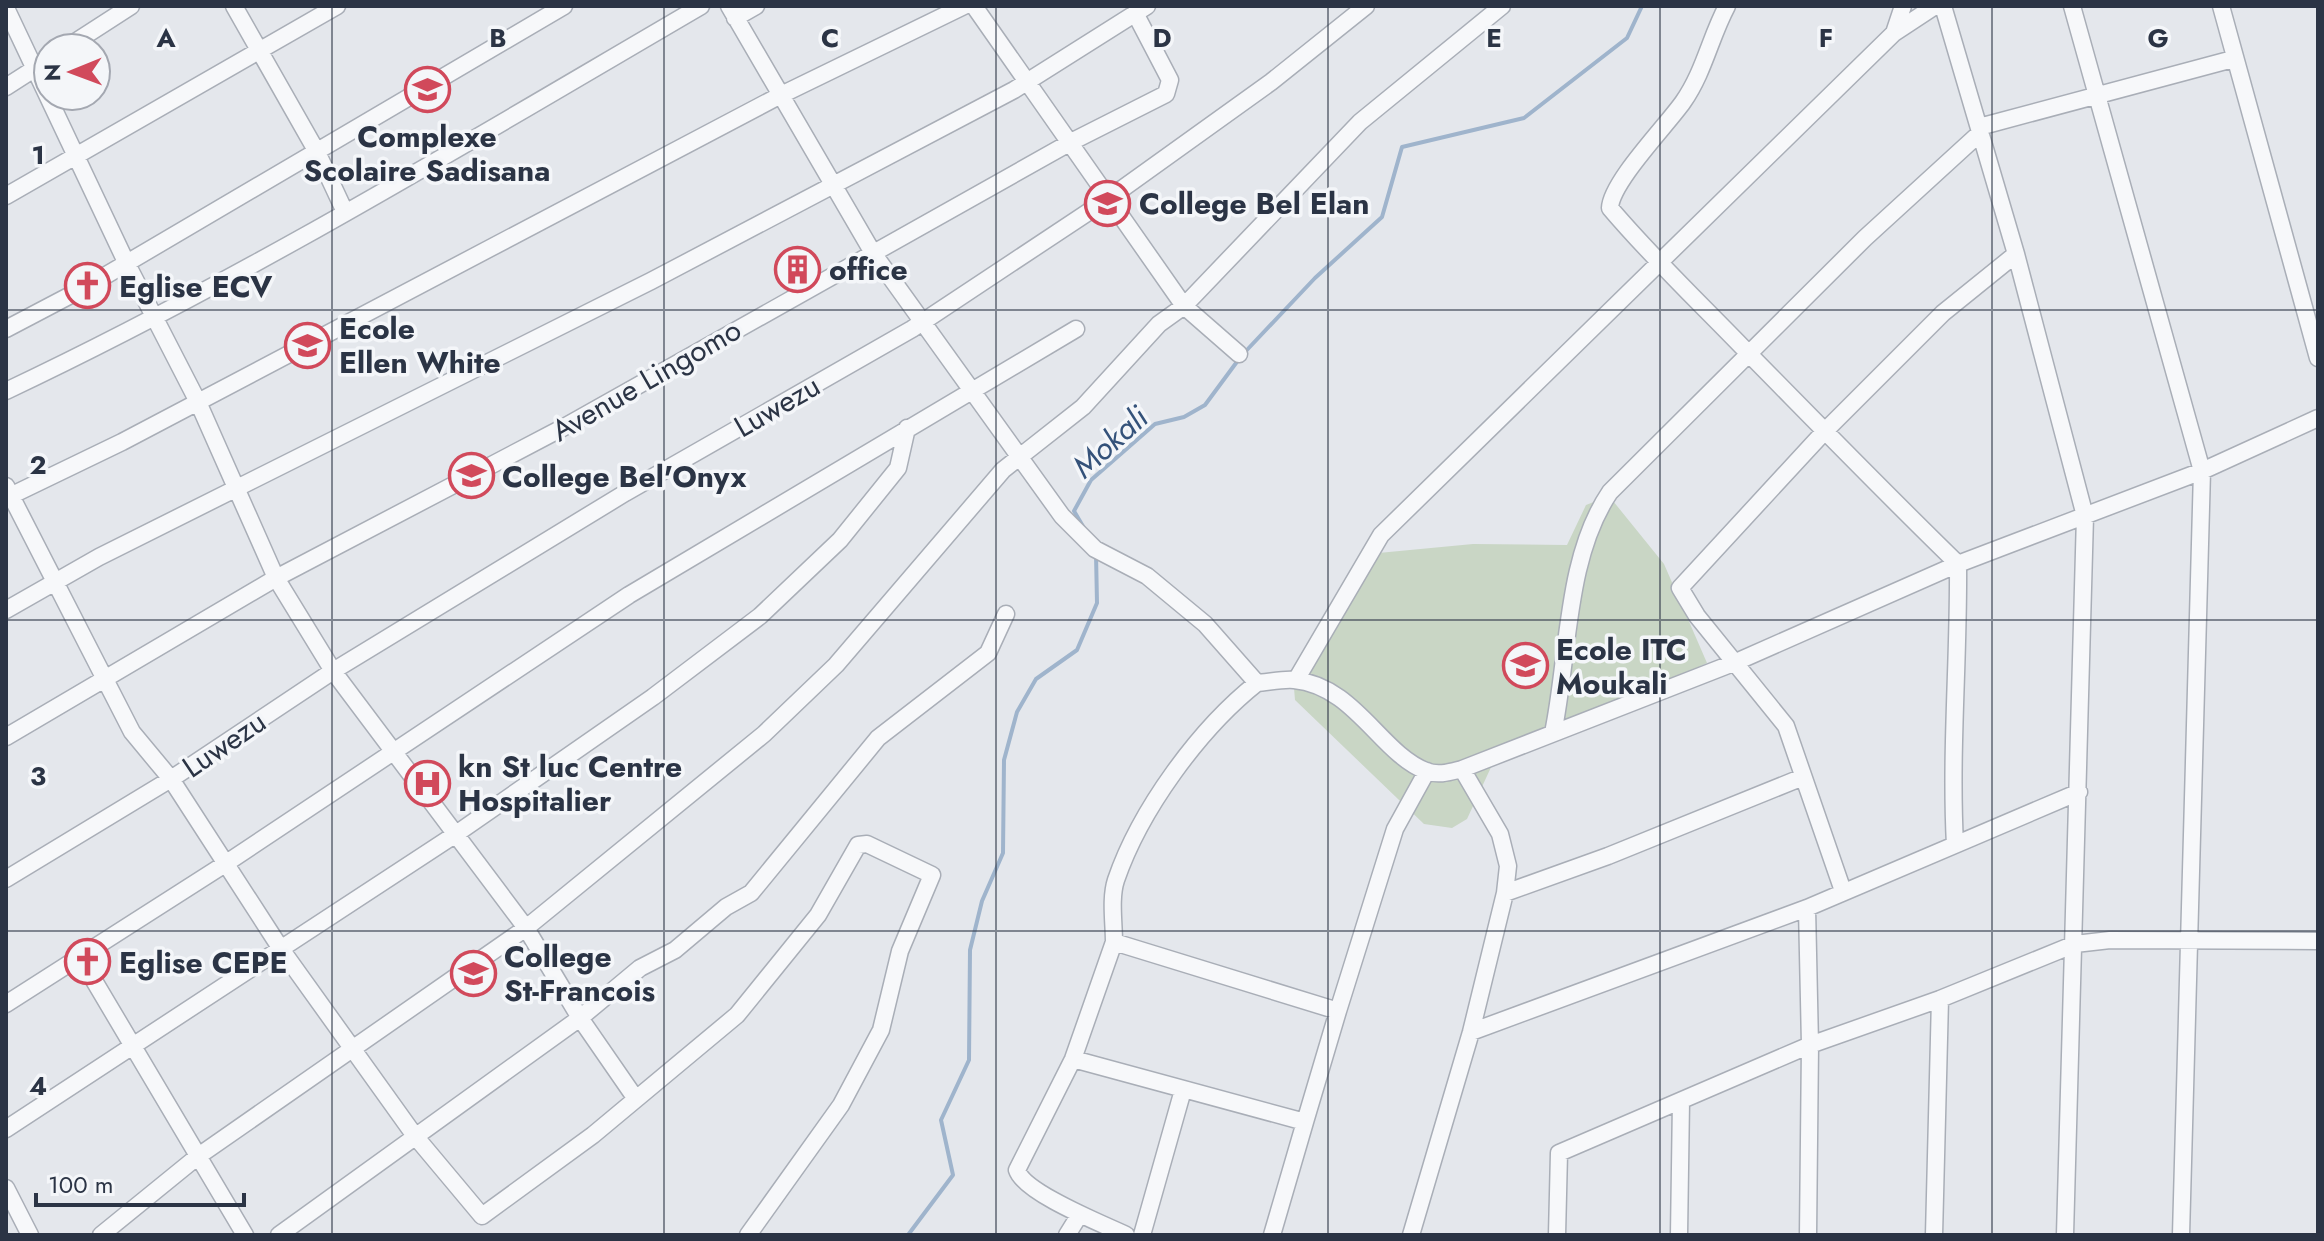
<svg xmlns="http://www.w3.org/2000/svg" width="2324" height="1241" font-family="Jost,sans-serif">
<style>
.green{fill:#c9d6c5}
.lines{fill:none;stroke-linecap:round;stroke-linejoin:round}
.stream{stroke:#9fb4cc;stroke-width:4}
.street-casing{stroke:#a9aeb7;stroke-width:19}
.street{stroke:#f7f8fa;stroke-width:16}
.grid{fill:none;stroke:#2b3445;stroke-width:2;stroke-opacity:0.55}
.labels{text-anchor:middle;dominant-baseline:central;stroke-width:7;stroke-linejoin:round;paint-order:stroke}
.poi-label{font-size:30px;font-weight:bold;fill:#2b3445;stroke:#f4f6f9;text-anchor:start}
.street-label{font-size:30px;fill:#2b3445;stroke:#f4f6f9}
.water-label{font-size:32px;font-style:italic;fill:#34527a;stroke:#f4f6f9}
.grid-label{font-size:26px;text-anchor:middle;font-weight:bold;fill:#2b3445;stroke:#f4f6f9;stroke-width:7;stroke-linejoin:round;paint-order:stroke}
</style>
<rect width="100%" height="100%" fill="#e4e7ec"/>
<path class="green" d="M1609,496l55,68 43,99 -214,100 -26,56 -15,9 -28,-4 -129,-124 -2,-24 75,-122 105,-10 94,1 19,-40z"/>
<g class="lines">
<path class="stream" d="M1245,352l70,-74 67,-61 20,-70 122,-29 103,-80 15,-32
M1084,528l-10,-17 17,-31 64,-56 29,-7 21,-12 34,-46
M908,1235l45,-60 -12,-55 28,-60 1,-110 12,-49 21,-48 1,-93 13,-48 19,-33 41,-29 20,-47 -1,-49"/>
<defs>
<path id="street" d="M234,6l83,146 28,60
M729,6l144,247 189,263 33,33 52,27 58,48 52,59c12,-1 26,-4 37,-3 61,6 86,73 132,91 12,5 24,1 36,-2l274,-107 222,-98 244,-93 116,-53
M974,6l210,300 55,48
M1727,6c-17,32 -23,66 -44,96 -16,23 -72,80 -73,106 44,52 93,98 140,147 69,70 137,140 208,209 1,94 -8,187 -3,281
M1943,6l73,248 69,262 -20,719
M2072,6l130,465 -21,764
M2221,6l97,352
M6,8l120,254 72,140 78,176 57,93 193,257 54,90 56,81
M735,18l21,-12
M1894,33l9,-27
M66,48l65,-42
M6,87l42,-27
M1979,127l254,-68
M6,196l331,-190
M6,329l80,-42 478,-281
M6,391c239,-113 467,-252 695,-385
M6,486l126,246 39,47 110,170 134,187 67,80 111,-81 144,-120 81,-100 40,-70 9,-1 65,31 -32,76 -19,79 -40,75 -93,130
M6,498l116,-56 657,-346 185,-90
M6,610l93,-53 552,-276 363,-191 133,-84
M1296,680l85,-145 513,-502 41,-27
M1553,733c16,-76 12,-175 57,-241l255,-254 116,-106
M6,737l270,-159 290,-152 505,-284 95,-48 4,-14 -35,-67
M6,879l165,-100 162,-108 292,-178 287,-164 196,-130 163,-117 95,-76
M1843,891l-57,-165 -89,-110 -17,-28 143,-155 120,-120 73,-59
M1505,893l103,-37 195,-79
M1807,908l3,137 -2,190
M1114,942c0,-19 -4,-44 2,-62 24,-70 83,-151 141,-197
M80,957l165,278
M6,1004l219,-140 404,-269 447,-266
M1471,1032l336,-124 272,-116
M1073,1059l232,63 33,-111
M6,1129l450,-295 197,-137 107,-81 80,-76 58,-72 9,-40
M6,1188l24,47
M101,1235l96,-78 329,-229 238,-194 72,-69 167,-195 80,-63 76,-83 25,-18 176,-184 142,-116
M279,1235l301,-217 60,-50 35,-18 51,-43 25,-14 127,-155 110,-85 18,-39
M1067,1235l13,-21
M1126,1235c-23,-11 -102,-42 -109,-65l56,-111 41,-117 224,69 57,-182 32,-58
M1142,1235l41,-145
M1272,1235l33,-113
M1411,1235l60,-203 34,-139 3,-27 -8,-32 -38,-65
M1557,1235l2,-82 251,-108 130,-46 135,-55 35,-4 208,1
M1679,1235l2,-134
M1934,1235l6,-236"/>
</defs>
<use href="#street" class="street-casing"/>
<use href="#street" class="street"/>
</g>
<path class="grid" d="M332,6v1229M664,6v1229M996,6v1229M1328,6v1229M1660,6v1229M1992,6v1229M6,310h2312M6,620h2312M6,931h2312"/>
<defs>
<symbol id="school-ring" viewBox="-11 -11 22 22"><circle r="9.5" fill="#f4f6f9" stroke="#d1495b" stroke-width="1.5"/><path d="M0-5L7-2L0 1L-7-2ZM-4 1L0 2.5L4 1V4Q0 6-4 4Z" fill="#d1495b"/></symbol>
<symbol id="building-ring" viewBox="-11 -11 22 22"><circle r="9.5" fill="#f4f6f9" stroke="#d1495b" stroke-width="1.5"/><path d="M-4-6H4V6H1V3H-1V6H-4ZM-2.5-4.3h1.7v1.8h-1.7ZM.8-4.3h1.7v1.8H.8ZM-2.5-1h1.7V.8h-1.7ZM.8-1h1.7V.8H.8Z" fill="#d1495b"/></symbol>
<symbol id="church-ring" viewBox="-11 -11 22 22"><circle r="9.5" fill="#f4f6f9" stroke="#d1495b" stroke-width="1.5"/><path d="M-1.2-6h2.4v3.5h3.3v2.4h-3.3V6h-2.4V-.1h-3.3v-2.4h3.3Z" fill="#d1495b"/></symbol>
<symbol id="hospital-ring" viewBox="-11 -11 22 22"><circle r="9.5" fill="#f4f6f9" stroke="#d1495b" stroke-width="1.5"/><path d="M-5-5h3v3.5h4V-5h3V5h-3V1.5h-4V5h-3Z" fill="#d1495b"/></symbol>
</defs>
<g fill-rule="evenodd">
<use href="#school-ring" x="402" y="64" width="51" height="51"/>
<use href="#school-ring" x="1082" y="178" width="51" height="51"/>
<use href="#building-ring" x="772" y="244" width="51" height="51"/>
<use href="#church-ring" x="62" y="260" width="51" height="51"/>
<use href="#school-ring" x="282" y="320" width="51" height="51"/>
<use href="#school-ring" x="446" y="450" width="51" height="51"/>
<use href="#school-ring" x="1500" y="640" width="51" height="51"/>
<use href="#hospital-ring" x="402" y="758" width="51" height="51"/>
<use href="#church-ring" x="62" y="936" width="51" height="51"/>
<use href="#school-ring" x="448" y="948" width="51" height="51"/>
</g>
<g class="labels">
<g class="poi-label">
<text x="427" y="136" text-anchor="middle">Complexe<tspan x="427" dy="34">Scolaire Sadisana</tspan></text>
<text x="1139" y="203">College Bel Elan</text>
<text x="829" y="269">office</text>
<text x="119" y="286">Eglise ECV</text>
<text x="339" y="328">Ecole<tspan x="339" dy="34">Ellen White</tspan></text>
<text x="502" y="476">College Bel'Onyx</text>
<text x="1556" y="649">Ecole ITC<tspan x="1556" dy="34">Moukali</tspan></text>
<text x="458" y="766">kn St luc Centre<tspan x="458" dy="34">Hospitalier</tspan></text>
<text x="504" y="956">College<tspan x="504" dy="34">St-Francois</tspan></text>
<text x="119" y="962">Eglise CEPE</text>
</g>
<g class="street-label">
<text transform="translate(646 380) rotate(-30)">Avenue Lingomo</text>
<text transform="translate(777 406) rotate(-30)">Luwezu</text>
<text transform="translate(224 744) rotate(-34)">Luwezu</text>
</g>
<g class="water-label">
<text transform="translate(1110 442) rotate(-42)">Mokali</text>
</g>
</g>
<g class="grid-label">
<text x="166" y="47">A</text>
<text x="498" y="47">B</text>
<text x="830" y="47">C</text>
<text x="1162" y="47">D</text>
<text x="1494" y="47">E</text>
<text x="1826" y="47">F</text>
<text x="2158" y="47">G</text>
<text x="38" y="164">1</text>
<text x="38" y="474">2</text>
<text x="38" y="785">3</text>
<text x="38" y="1095">4</text>
</g>
<rect width="2324" height="1241" fill="none" stroke="#2b3445" stroke-width="16"/>
<g transform="translate(72 72) rotate(269)"><circle r="38" fill="#f4f6f9" stroke="#a4a8b1" stroke-width="2"/>
<path d="M0-6L14 30L0 20L-14 30Z" fill="#d1495b"/>
<text y="-12" font-size="22" font-weight="bold" text-anchor="middle" fill="#2b3445">N</text>
</g>
<path d="M36 1193v12h208v-12" fill="none" stroke="#2b3445" stroke-width="4"/>
<text x="48" y="1193" font-size="24" fill="#2b3445" stroke="#f4f6f9" stroke-width="6" paint-order="stroke">100 m</text>
</svg>
